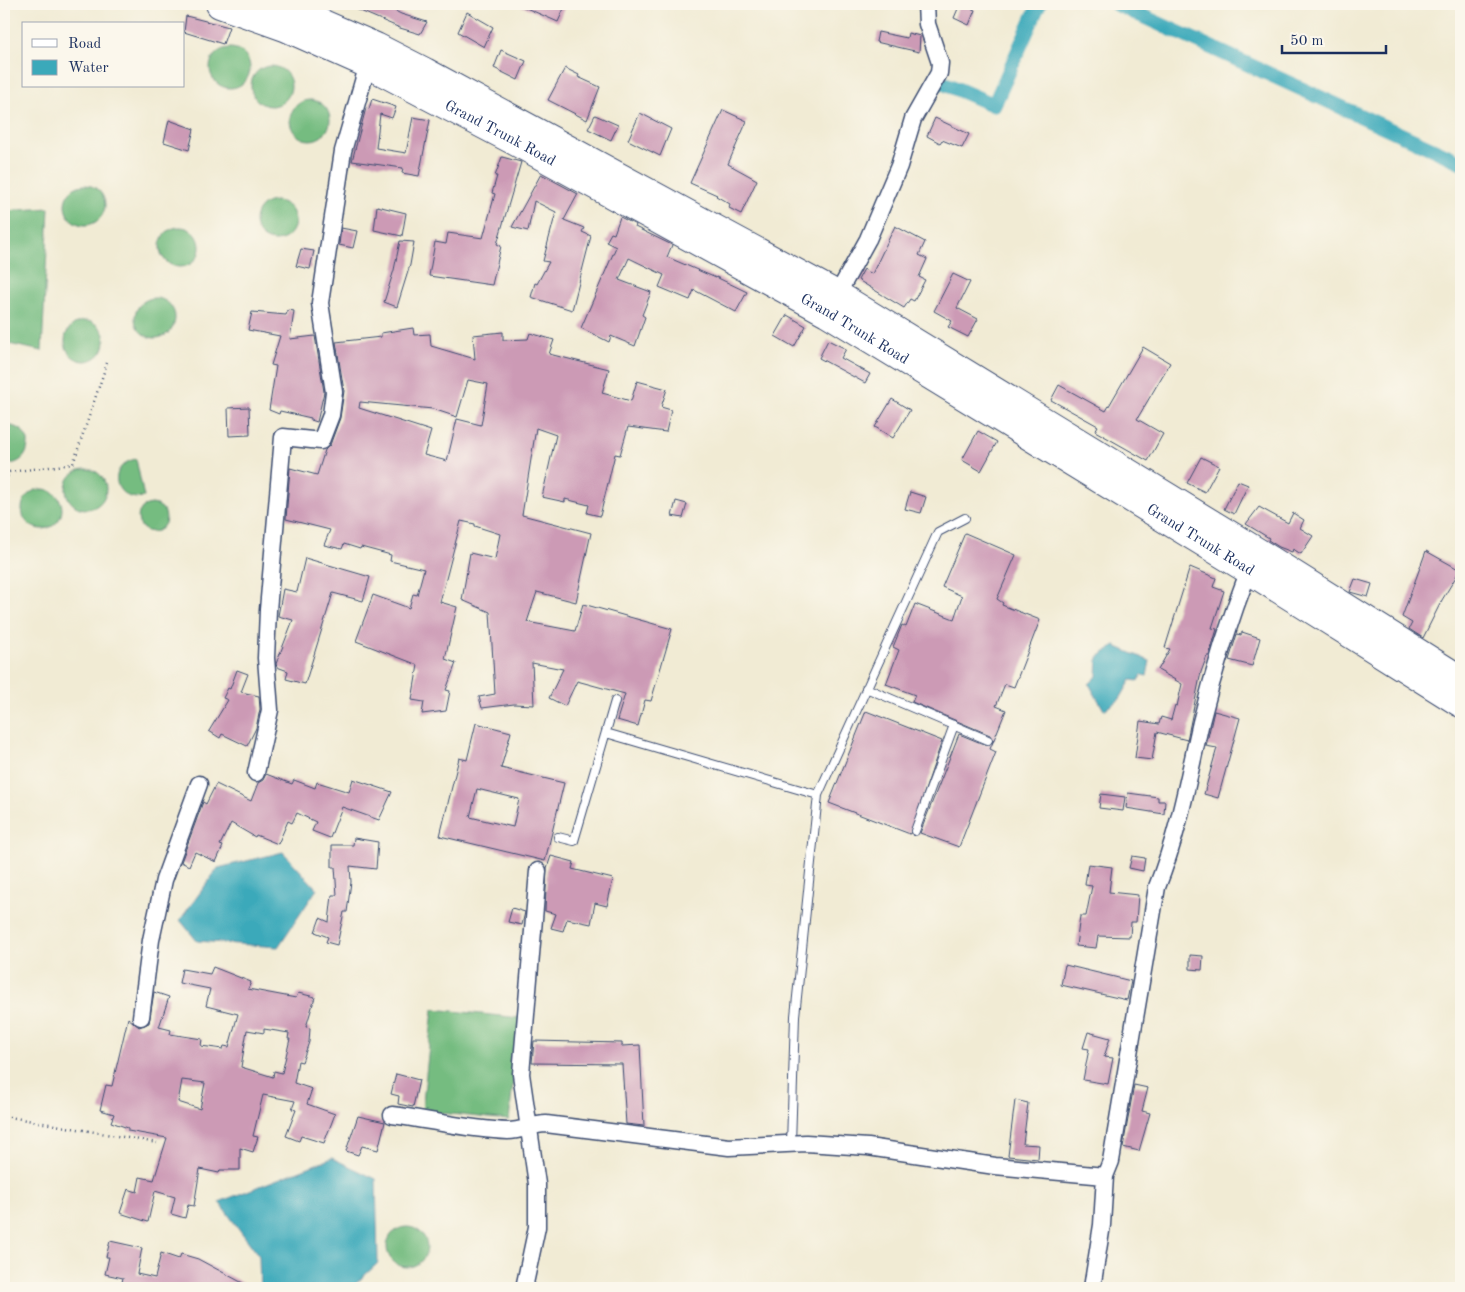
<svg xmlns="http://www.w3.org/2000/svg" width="1465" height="1292" font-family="'Old Standard TT',serif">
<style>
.forest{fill:#75bc80;stroke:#48766f}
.water{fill:#3ba9ba;stroke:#2b6c8c}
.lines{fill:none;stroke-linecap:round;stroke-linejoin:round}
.canal{stroke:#3ba9ba;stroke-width:15}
.building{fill:#cc9ab5;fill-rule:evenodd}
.lane-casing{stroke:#3b4b70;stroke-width:10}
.street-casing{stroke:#3b4b70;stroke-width:19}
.highway-casing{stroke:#3b4b70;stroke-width:30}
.path{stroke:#3b4b70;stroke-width:2.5;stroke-dasharray:1 4;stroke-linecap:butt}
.lane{stroke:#fff;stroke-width:8}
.street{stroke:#fff;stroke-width:16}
.highway{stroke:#fff;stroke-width:28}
.labels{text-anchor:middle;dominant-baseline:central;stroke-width:4.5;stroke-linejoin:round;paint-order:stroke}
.street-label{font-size:15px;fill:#1b2f5e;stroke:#fbf7ec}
</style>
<rect width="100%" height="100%" fill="#fbf7ec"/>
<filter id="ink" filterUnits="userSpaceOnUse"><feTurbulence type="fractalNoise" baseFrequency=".02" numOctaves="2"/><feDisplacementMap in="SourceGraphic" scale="10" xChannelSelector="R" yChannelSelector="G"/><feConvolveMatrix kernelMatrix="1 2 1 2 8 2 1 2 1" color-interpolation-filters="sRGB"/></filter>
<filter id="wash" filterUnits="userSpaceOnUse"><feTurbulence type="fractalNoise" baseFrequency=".0096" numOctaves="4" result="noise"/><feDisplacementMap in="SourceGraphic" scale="20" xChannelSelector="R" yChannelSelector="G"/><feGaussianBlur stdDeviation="1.12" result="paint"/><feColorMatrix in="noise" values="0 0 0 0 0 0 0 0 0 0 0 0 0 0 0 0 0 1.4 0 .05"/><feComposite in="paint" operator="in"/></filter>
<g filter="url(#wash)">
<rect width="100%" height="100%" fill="#f1ebd4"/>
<path class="forest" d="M210 68a20 20 0 1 1 40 0a20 20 0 1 1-40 0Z
M251 86a20 20 0 1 1 40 0a20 20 0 1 1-40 0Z
M290 120a20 20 0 1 1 40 0a20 20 0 1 1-40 0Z
M65 205a20 20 0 1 1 40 0a20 20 0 1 1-40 0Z
M255 221a20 20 0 1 1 40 0a20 20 0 1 1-40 0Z
M49,208l-7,143 -38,-8v-132z
M160 247a20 20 0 1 1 40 0a20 20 0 1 1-40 0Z
M135 318a20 20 0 1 1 40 0a20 20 0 1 1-40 0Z
M65 341a20 20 0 1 1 40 0a20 20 0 1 1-40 0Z
M9,425l12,4 7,11c1,16 -8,25 -24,24v-38z
M136,459l8,38c-30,7 -39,-32 -8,-38z
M66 489a20 20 0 1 1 40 0a20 20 0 1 1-40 0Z
M22 509a20 20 0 1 1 40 0a20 20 0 1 1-40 0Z
M138 518a14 14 0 1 1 28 0a14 14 0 1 1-28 0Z
M433,1009l87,9 -11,102 -87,-9z
M387 1247a20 20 0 1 1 40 0a20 20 0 1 1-40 0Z"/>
<path class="water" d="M1115,646l35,15 -3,15 -5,-1 -4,6 -7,-1 -11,19 -16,11 -15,-26 8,-8 1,-19z
M283,852l34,37 -39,58 -81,-6 -17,-21 38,-52z
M332,1158l44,21 2,84 -27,25h-91l-1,-32 -40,-54z"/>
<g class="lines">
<path class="canal" d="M1116,4l345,158
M943,83l51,22 45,-101"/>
</g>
<g id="blocks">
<path class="building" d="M344,4h38l19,10 26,8 -7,12 -20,-6z
M517,4h49l-8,18z
M960,4l15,6 -6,15 -15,-7z
M467,12l26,15 -9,20 -26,-15z
M186,16l43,11 -6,17 -39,-12z
M878,32l29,6 1,-5 12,3 -1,16 -43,-10z
M501,50l25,11 -8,19 -24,-12z
M565,68l14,7 -1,2 22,10 -13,33 -39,-20z
M372,99l24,8 -4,11 -12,-4 -4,34 30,5 7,-36 17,3 -11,56 -17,-3 1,-5 -51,-7 14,-53 3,1z
M723,110l24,11 -19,43 29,16 -16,34 -12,-6 1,-4 -14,-8 1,-1 -27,-12z
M640,113l31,16 -11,27 -32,-16z
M595,115l23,10 -7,15 -23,-11z
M935,118l34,16 -7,14 -20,-8 -2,3 -13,-7z
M169,120l25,9 -5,21 -25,-8z
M502,157l19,5 -24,82 4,2 -9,39 -63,-9 6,-34 11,2 2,-11 35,5 12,-44 -3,-1 5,-17h-2z
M541,174l37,20 -14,26 20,8 -2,4 9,4 -19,74 -41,-13 4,-14 2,1 12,-22 -6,-1 13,-49 -22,-11 -6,30 -16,-4z
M377,206l29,7 -4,23 -28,-6z
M620,217l16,8 -1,2 37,18 -5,12 49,21v-1l31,15 -11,20 -42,-22 -4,10 -31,-13 5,-12 -35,-17 -10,22 32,12 -9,23 3,2 -10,29 -24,-10 -2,6 -28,-14 35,-81 -10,-5 5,-9 3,1z
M895,226l30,16 -6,13 8,4 -8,18 6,3 -11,21 -4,-2 -6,9 -46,-28 6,-11 8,5z
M341,228l16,3 -4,17 -14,-3z
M400,241l14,1 -4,23 -13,42 -13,-5 10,-32z
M301,249l13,2 -4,18 -14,-3z
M953,274l17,8 -13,26 21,11 -10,18 -20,-10 4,-6 -18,-10z
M288,310l6,1 -4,28 25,-3 9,56 -7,30 -6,-2v-2l-31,-7 -1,3 -10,-4 7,-44 -5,-1 9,-29 -32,-6 4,-18 34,3z
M787,315l19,11 -12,21 -19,-11z
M413,328l1,7 16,-1 1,12 44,13 -2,-24 30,-3v8l25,-1 2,-6 24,7 -5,14 60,15 -7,24 29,8 6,-20 30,8 -6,18 10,3 -5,22 -38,-5 -8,28 -5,-1 -15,62 -13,-3 2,-8 -24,-6v3l-23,-5 14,-62 -20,-7 -14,87 69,18 -15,69 -39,-10 -10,30 48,9 8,-27 89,25 -21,72 -6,-1 -7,26 -21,-6 8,-26 -48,-13 -12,25 -16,-8 14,-29 -31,-6 2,42 -20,-1 -32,4 -3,-11 16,-3 -5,-82 -28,-12 8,-47 25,6 5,-25 -25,-8v-2l-14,-3 -21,81 17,5 -12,52 11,4 -10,27 4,1 -4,20 -24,3 2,-12 -12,-2 6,-35 -62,-24 17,-46 36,13 4,-14 4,1 7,-26 -34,-8 1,-6 -30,-8 -1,2 -16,-5 -2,5 -18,-4 6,-15 -44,-11 4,-51 27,7 8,-25 5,-5 10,-27 4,-27 -8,-49 45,-5v-4zM468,380l20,4 -7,41 -24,-6 -10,42 -23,-6 7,-24 -72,-23 1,-6 73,7 24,8z
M828,340l18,9 -5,9 29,16 -5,9 -46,-25z
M1143,347l27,16 -33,56 26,15 -15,27 -53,-30 3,-5 -47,-26 8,-15 47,26z
M892,399l18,11 -17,28 -18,-11z
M249,407l1,28 -21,1 -1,-28z
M978,431l19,11 -16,29 -19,-11z
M1201,457l18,9 -14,26 -18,-9z
M1238,481l10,4 -14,29 -10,-5z
M910,492l16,5 -5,16 -16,-4z
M676,501l11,3 -4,14 -11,-2z
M1259,507l29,16 5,-10 11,7 -4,8 13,8 -12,18 -8,-5 -1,3 -13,-5 -11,-7 1,-2 -23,-14z
M965,533l51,22 -19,44 6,4 -1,2 38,15 -26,67 -9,-3 -9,22 10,4 -13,32 -3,-7 -78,-33 3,-7 -29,-11 13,-34 -6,-3 9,-22 4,2 9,-23 39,15 8,-23 -20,-9z
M1426,551l34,19 -18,30 -19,38 -14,-9 3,-6 -10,-6z
M305,558l65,19 -7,24 -30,-8 -28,91 -19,-5 2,-8 -11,-4 -1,-3 17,-44 -15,-4 5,-27 14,3z
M1190,567l26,11 -3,9 11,4 -12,37 5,1 -8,27h-2l-6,16 -14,68 -30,-8 -5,28 -17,-2 5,-37 19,3 2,-7 10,3 4,-15 2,1 5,-22 -24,-14 12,-21 -5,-1z
M1355,579l17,5 -4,13 -18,-5z
M1242,632l18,6 -8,28 -23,-6 8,-26 4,1z
M237,670l11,4 -7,18 18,4 1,13 -4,19 -9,18 -25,-12 -2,4 -11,-7 19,-31 -5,-2 5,-10 2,1z
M866,711l76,30 -32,93 -81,-31z
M1214,711l26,7 -22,80 -14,-4 13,-46 -11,-2z
M476,723l35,9 -10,36 63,15 -19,78 -105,-25 19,-78 8,2zM477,789l42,10 -6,28 -43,-10z
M959,734l27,11 7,-3 -3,7 6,3 -37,95 -39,-14z
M266,774l26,10 2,-4 21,8 2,-6 32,10 4,-13 39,13 -13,28 -37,-13 -12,31 -18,-7 4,-9 -19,-9 -5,10 -4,-2 -10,23 -22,-9 -1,2 -24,-14 -11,22 3,1 -7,16 -21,-10 -6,14 -8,-4 22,-60 3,2 10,-20 35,17 7,-18 5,-3z
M1128,793l30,4v4h7l-1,13 -38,-6z
M1101,794l24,3 -2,14 -24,-3z
M354,838l24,4 -2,27 -26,-3 1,16 -4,30h-3l-7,33 -11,-3 2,-5 -13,-5 5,-14 9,4 3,-27h5l-2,-28h-3v-22h21z
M551,856l23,6 -2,7 41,10 -6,27 -12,-3 -4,21 -24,-5 -4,12 -12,-3 5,-14 -11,-3 2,-43z
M1132,856l13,2 -2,13 -14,-3z
M1088,864l24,3 -3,25 29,3 -2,27h-5l-1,15 -32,-1 -2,12 -20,-2 4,-30h6l6,-30 -7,-1z
M512,908l13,4 -3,13 -14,-3z
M1190,955l13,1 -1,14 -12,-1z
M1065,965l66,16 -4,19 -66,-15z
M213,967l38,15 -3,7 48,9 2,-5 17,4 -9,30 4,1 -1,14 -7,20 -4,-1 -4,22 18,6 -5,15 28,10 -11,29 -23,-7 -2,5 -13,-5 10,-26 -4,-1 3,-8 -32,-6 -10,41 5,1 -5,15 -13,-4v22h-20l-1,3 -19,-4 -6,37 -6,-1 -3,13 -14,-4 4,-17 -20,-6 -7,31 -28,-9 8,-24 9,3 3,-15 14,3 13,-42 -39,-7v-3l-17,-6 3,-8 -14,-4 6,-25 6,1 16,-68 11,9 10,-4 5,-31 15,5 -10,30 12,3 -1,4 32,5 -1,7 22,3 1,-3 5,1 9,-33 -32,-8 4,-17 -31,-6 3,-14 28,5zM264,1029l25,4 -1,6h2l-8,34 -8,-2 -1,6 -32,-10 6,-37 17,3zM182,1080l23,3 -5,26 -22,-7z
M1088,1032l22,6 -6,19 9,1 -5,26 -25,-4 6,-31 -6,-1z
M534,1041l88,2v3l18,-1 4,81 -18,-2 -4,-60 -90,-1z
M396,1074l23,6 -6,27 -15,-3 1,-8 -8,-2z
M1134,1085l14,3 -6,23 8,2 -11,38 -16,-4z
M1015,1100l13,3 -5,41 16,1 -1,14 -30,-3z
M358,1116l27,6 -7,28 -16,-4 -4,9 -12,-4z
M110,1241l32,7 -5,26 18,4 6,-25 18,6 2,-5 17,5 54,29h-103l-27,-6 1,-4 -18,-4 4,-17h-3z"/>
</g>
</g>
<g filter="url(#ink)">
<use href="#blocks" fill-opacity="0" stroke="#3b4b70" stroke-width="1"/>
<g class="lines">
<defs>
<path id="lane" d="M866,688l122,52
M606,733l212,62 120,-263 27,-14
M915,831l39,-106
M558,837l16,4 41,-140
M791,1144l4,-128 23,-221"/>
<path id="street" d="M837,295l31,-56 31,-73 14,-47 26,-46 1,-10 -13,-39 -1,-20
M256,773l14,-63 -4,-52 2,-48 15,-173 38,4 10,-26 3,-23 -14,-89 23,-152 25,-87
M141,1017l10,-77 13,-60 35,-96
M392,1115c39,5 77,15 116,16 14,0 25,-7 38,-7l183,23 77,-4 62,4 127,19 110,10
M524,1288l13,-61v-43l-16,-110 17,-203
M1092,1288l10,-63 3,-49 6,-15 46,-274c22,-55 31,-108 44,-165 13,-52 29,-103 48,-152"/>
<g id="highway">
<path id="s1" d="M220,4l65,23 83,37 145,76 314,172 422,258 212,133"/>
<path d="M277,4l99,43 49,25 412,223 422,258 202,127"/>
</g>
</defs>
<use href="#lane" class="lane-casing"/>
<use href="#street" class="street-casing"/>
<use href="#highway" class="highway-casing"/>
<path class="path" d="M4,486l5,-14 64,-8 34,-101
M4,1116l153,27"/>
<use href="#lane" class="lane"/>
<use href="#street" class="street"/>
<use href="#highway" class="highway"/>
</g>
</g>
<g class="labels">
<g class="street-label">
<text stroke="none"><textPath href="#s1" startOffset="309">Grand Trunk Road</textPath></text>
<text stroke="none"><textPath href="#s1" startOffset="714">Grand Trunk Road</textPath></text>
<text stroke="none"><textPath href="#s1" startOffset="1119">Grand Trunk Road</textPath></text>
</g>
</g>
<rect width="1465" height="1292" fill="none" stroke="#fbf7ec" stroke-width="20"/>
<rect x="22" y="22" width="162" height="65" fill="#fbf7ec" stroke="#a1a7b3"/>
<rect x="32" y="39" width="25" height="8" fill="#ffffff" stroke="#a1a7b3"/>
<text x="68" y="48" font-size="15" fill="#1b2f5e">Road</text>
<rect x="32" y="60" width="25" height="15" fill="#3ba9ba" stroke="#a1a7b3"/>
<text x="68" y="72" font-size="15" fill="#1b2f5e">Water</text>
<path d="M1282 45v8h104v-8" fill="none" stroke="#1b2f5e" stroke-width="2.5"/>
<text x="1290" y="45" font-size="15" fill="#1b2f5e" stroke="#fbf7ec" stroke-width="4" paint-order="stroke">50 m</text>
</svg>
